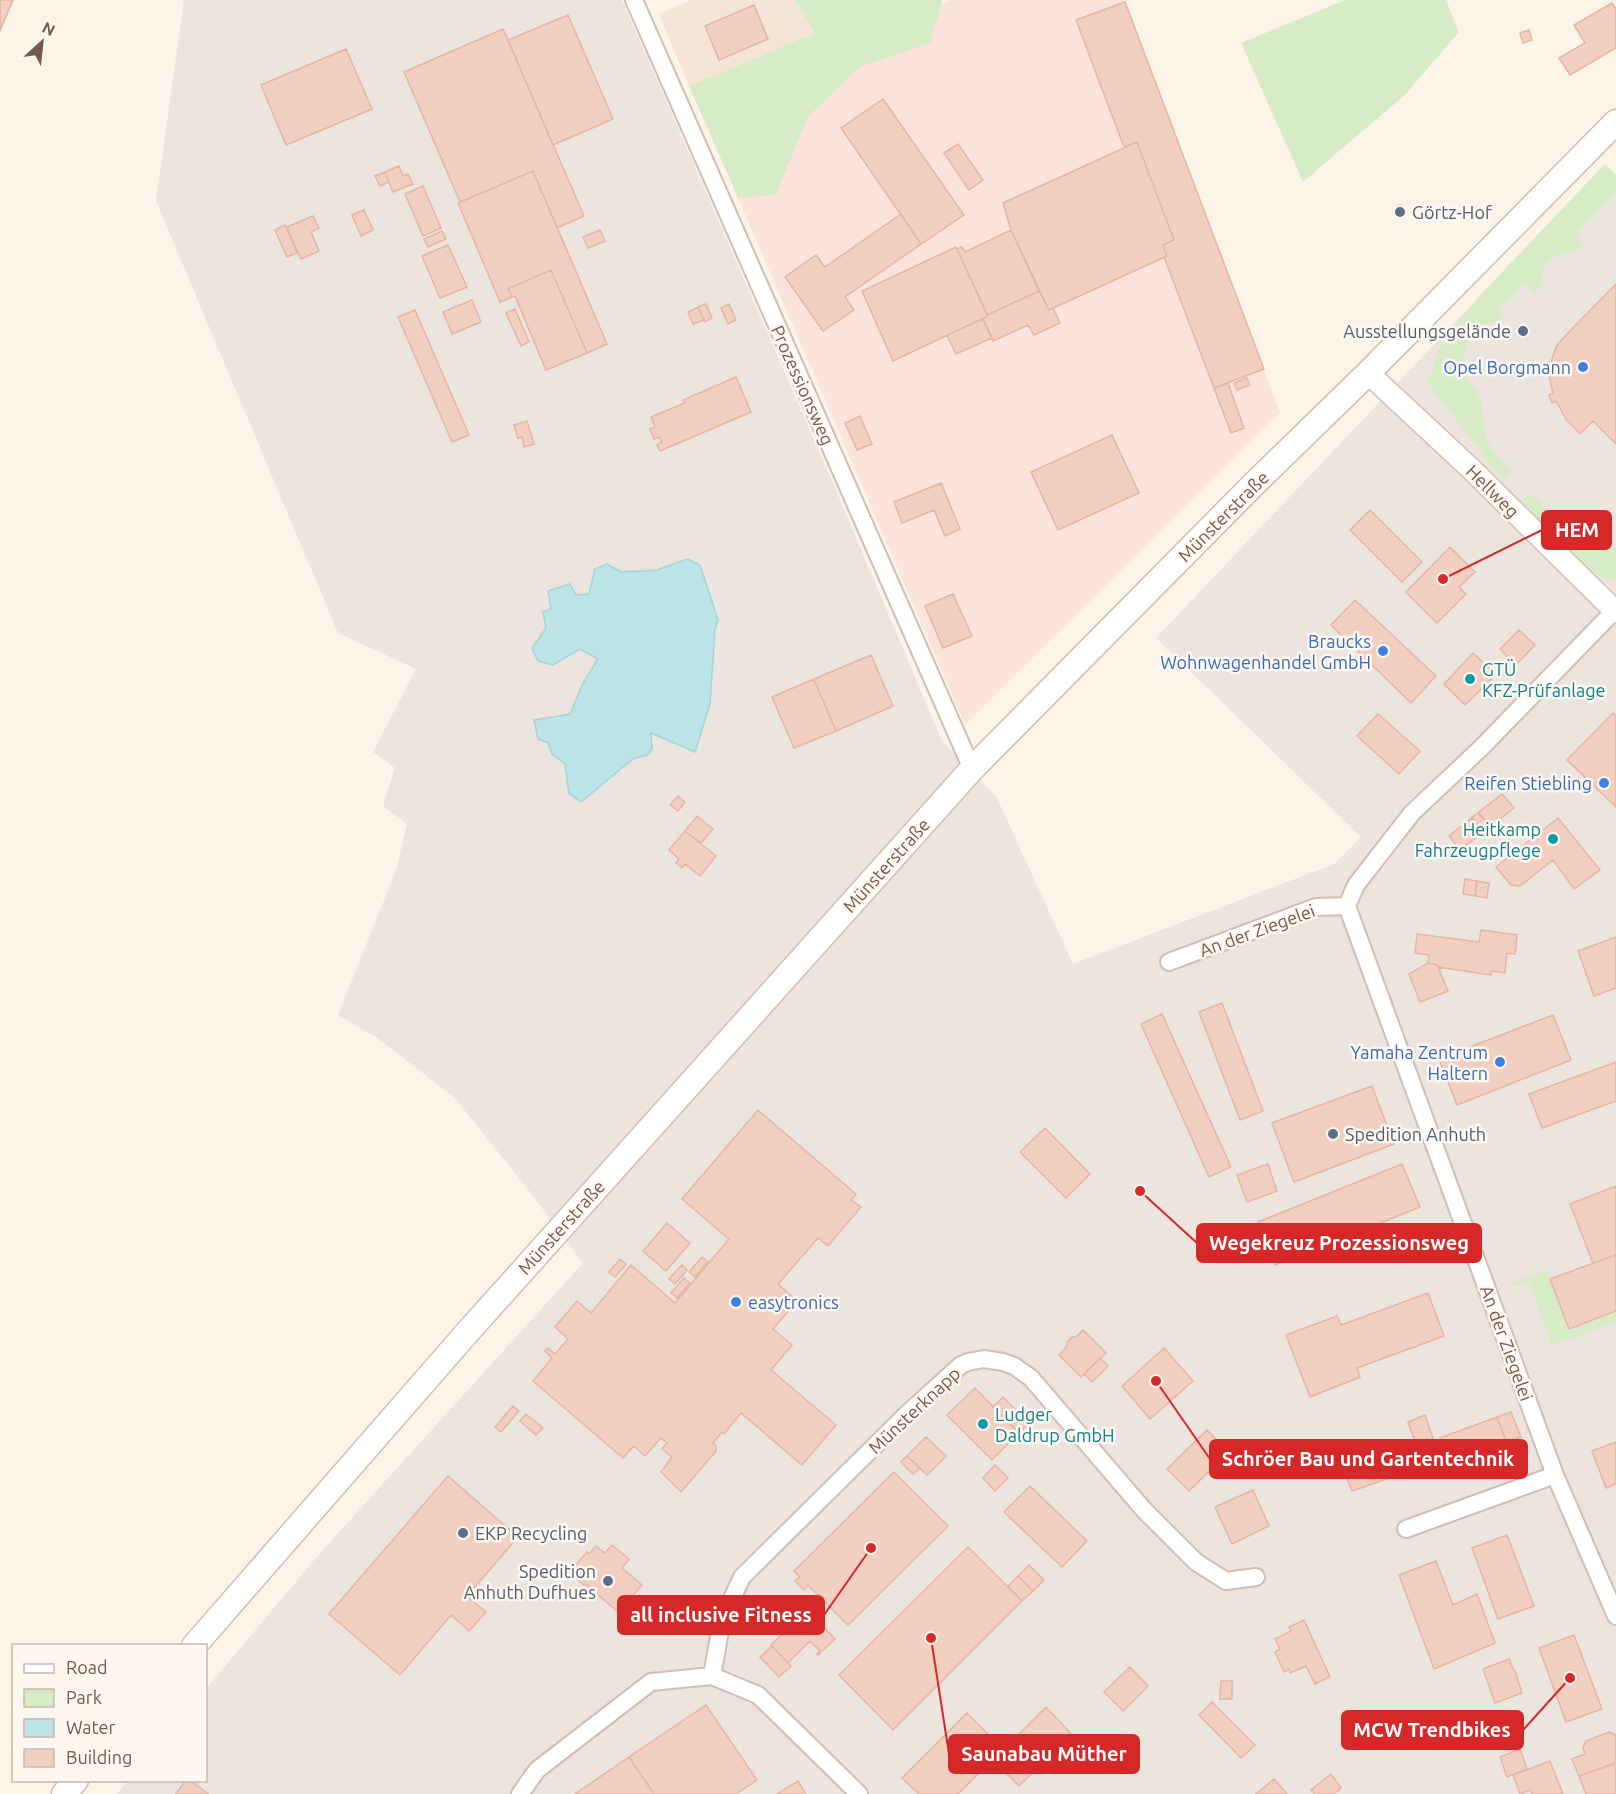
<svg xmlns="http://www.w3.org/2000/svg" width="1616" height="1794" font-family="Ubuntu,sans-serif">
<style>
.residential{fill:#f4e5d7}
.commercial{fill:#fce4dd}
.industrial{fill:#ece4df}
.green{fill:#d8ebc7}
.water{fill:#bde4e7;stroke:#a3d5d8;stroke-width:1.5}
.building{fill:#f2d0c1;stroke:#e5b5a1;stroke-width:1.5}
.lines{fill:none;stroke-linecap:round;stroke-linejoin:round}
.minor-casing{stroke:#d1bdb1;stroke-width:20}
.tertiary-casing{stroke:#d1bdb1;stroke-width:24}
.secondary-casing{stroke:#d4bcae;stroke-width:27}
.minor{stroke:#fff;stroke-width:16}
.tertiary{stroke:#fff;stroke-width:21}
.secondary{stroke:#fff;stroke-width:24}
.service-dot{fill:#5c6f8a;stroke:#fff8f0;stroke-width:2}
.shop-dot{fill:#3f7fe0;stroke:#fff8f0;stroke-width:2}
.culture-dot{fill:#0f9aa8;stroke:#fff8f0;stroke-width:2}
.labels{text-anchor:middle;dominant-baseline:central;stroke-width:5;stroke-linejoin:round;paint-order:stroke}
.service-label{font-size:18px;fill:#4e5e75;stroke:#fff8f0;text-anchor:start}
.shop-label{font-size:18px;fill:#366cbe;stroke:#fff8f0;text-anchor:end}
.street-label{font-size:18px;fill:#77584c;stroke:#fff8f0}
.culture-label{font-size:18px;fill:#0d838f;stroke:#fff8f0;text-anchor:start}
.leader{fill:none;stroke:#d62828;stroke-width:2}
.callout-dot{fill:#d62828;stroke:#fff8f0;stroke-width:2}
.callout{fill:#d62828;stroke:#d62828;stroke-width:2}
.callout-label{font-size:20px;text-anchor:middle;font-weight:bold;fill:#fff}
</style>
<rect width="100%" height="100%" fill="#fcf3e9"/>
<path class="residential" d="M691,0h104l20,33 -126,53 -30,-72z"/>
<path class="commercial" d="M951,0h174l155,413 -315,312 -227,-527 38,-3 32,-78 52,-50 70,-24 12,-39z"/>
<path class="industrial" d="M184,0h438l208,476 112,265 54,55 77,168 261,-100 27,-27 -205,-199 449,-474 11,11v1619h-1499l11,-13 78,-1v-91l115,-137 262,-289 -56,-75 -72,-90 -79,-61 -38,-22 59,-147 10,-44 -24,-18 12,-38 -22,-16 43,-83 -78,-36 -182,-432z"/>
<path class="green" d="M795,0h147v4l-12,39 -70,24 -52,50 -32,78 -38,3 -49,-112 126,-53z
M1345,0h101l13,32 -54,63 -102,87 -62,-139z
M1605,164l11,11v18l-41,41 9,9 -10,10c-19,-3 -36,12 -31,31l-8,9 -11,-10 -25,27 6,6 -7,7c-3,0 -6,-1 -9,0 -21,4 -30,37 -23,54 3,7 11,11 13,19 6,16 3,35 11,50 5,9 16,17 22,24l-10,10 -76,-100 7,-10 4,-17 21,-31 28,-33z
M1530,493l48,49 10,-9v13l28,1v32l-12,-1 -14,-8 -70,-68z
M1547,1270l22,58 47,-17v11l-64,23 -24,-64 -15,5 -2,-3z"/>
<path class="water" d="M687,559l13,6 18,55 -3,9 -5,75 -15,48 -44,-19 1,16 -4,6 -14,3 -53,44 -12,-9 -4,-29 -13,-10 -4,-11 -10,-4 -4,-19 36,-6 13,-31 15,-24 -18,-10 -27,16 -15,-4 -6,-13 14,-20 -3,-16 8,-3 -3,-18 22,-7 6,11 13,-1 6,-25 12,-5 14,8 36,-2z"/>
<path class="building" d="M1,0h12l-13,31v-30z
M1125,2l139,367 -50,19 -50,-131 3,-1 -4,-11 11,-5 -37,-98 -13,5 -48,-127z
M1612,3l4,6v39l-46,27 -11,-17 26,-15 -11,-18z
M754,5l14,34 -49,21 -14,-34z
M568,15l45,104 -60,26 -45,-105z
M503,29l81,187 -27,12 -24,-57 -73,31 -56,-130z
M1529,30l3,10 -9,3 -3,-10z
M346,49l26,60 -86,36 -25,-60z
M883,99l81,116 -43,29 -80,-116z
M1137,142l37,98 -11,5 4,11 -118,54 -38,-80 -8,-27z
M958,144l25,36 -14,10 -25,-37z
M399,166l4,10 5,-2 5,10 -20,8 -8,-20z
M533,171l74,173 -20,9 -36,-83 -43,19 4,8 -12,5 -42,-99z
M385,172l4,10 -9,4 -5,-10z
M423,186l18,42 -18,8 -18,-42z
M364,210l9,20 -12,6 -9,-21z
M901,214l20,30 -76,53 9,13 -31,21 -38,-54 31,-22 9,12z
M313,216l6,12 -8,4 8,19 -18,8 -14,-32z
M285,225l12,28 -10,4 -12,-27z
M600,230l5,11 -17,7 -5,-11z
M1011,230l28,61 -52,24 -30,-66 5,-2 3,5z
M442,231l4,8 -18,8 -4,-8z
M448,245l19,42 -27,11 -18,-42z
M956,247l32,69 -95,45 -31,-70z
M551,270l36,83 -41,17 -31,-74 -3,1 -4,-8z
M1616,284v160l-23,-23 -13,13 -14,-15 -10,-18 -4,2 -3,-8 4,-2 -4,-18 3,-16 5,-14 10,-11z
M1039,291l10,19 4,-2 7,15 -26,12 -6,-10 -35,16 -10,-22 5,-3 -1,-1z
M472,300l9,22 -29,12 -9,-22z
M706,304l6,14 -7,4 -7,-15z
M729,304l7,16 -8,4 -7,-16z
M698,307l6,13 -11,4 -5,-12z
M515,309l14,33 -8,4 -15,-33z
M415,310l54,125 -17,7 -54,-125z
M983,319l9,19 -36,16 -9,-19z
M736,377l15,35 -91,39 -3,-6 5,-3 -3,-5 -5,2 -4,-10 5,-2 -4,-10 34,-14 -2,-3z
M1247,378l3,7 -13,5 -3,-7z
M1228,383l16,45 -13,5 -17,-45z
M860,416l12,28 -15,6 -12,-27z
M527,421l7,23 -10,3 -2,-10 -4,1 -4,-13z
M1112,435l27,58 -81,37 -27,-58z
M941,483l19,46 -15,7 -11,-26 -32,13 -8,-21z
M1370,510l52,52 -20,20 -52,-52z
M1450,547l25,25 -16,15 7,7 -29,29 -31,-31z
M953,594l19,42 -29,12 -18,-42z
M1355,600l81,76 -25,27 -80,-78z
M1519,630l16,15 -19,20 -16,-16z
M1473,653l23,21 -31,31 -21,-21z
M871,655l22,51 -57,25 -22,-52z
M814,679l22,52 -42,17 -22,-51z
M1613,713l3,3v91l-49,-47z
M1378,714l42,37 -21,23 -42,-38z
M1502,794l12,14 -24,19 -11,-15z
M678,796l7,6 -7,9 -8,-6z
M1478,813l12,14 -6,5 -12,-15z
M697,816l16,13 -12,14 -16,-12z
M1472,818l11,14 -23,18 -11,-14z
M1558,818l42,52 -26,19 -21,-29 -33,26 -9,-1 -15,-18z
M685,831l31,25 -16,20 -15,-12 -3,4 -6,-5 3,-4 -10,-9z
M1465,879l12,2 -2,15 -12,-2z
M1477,881l12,2 -2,15 -12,-2z
M1481,930l36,5 -2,19 -8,-1 -2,20 -14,-2v4l-53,-8v-2l-10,-2 1,-8 -14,-2 2,-19 62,8z
M1616,937v51l-22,8 -16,-45z
M1428,963l10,2v2l10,24 -28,11 -11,-28z
M1222,1003l41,108 -23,9 -41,-108z
M1162,1014l69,153 -22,10 -68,-153z
M1553,1015l18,45 -114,45 -18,-46z
M1616,1062v39l-74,27 -13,-34z
M1372,1086l22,58 -100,38 -22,-59z
M758,1110l98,84 -5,6 10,7 -33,39 -10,-8 -40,46 19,17 -24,28 19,16 -21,25 65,55 -34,40 -61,-52 -17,21 -2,-2 -9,11 3,3v5l-35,41 -20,-20 11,-15 -10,-8 5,-6 -6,-5 -16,18 -11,-10 -11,12 -90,-77 19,-23 -7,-7 3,-3 7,6 13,-15 -13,-12 22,-26 14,12 40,-48 44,38 54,-64 -47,-40z
M1045,1128l45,46 -24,24 -46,-46z
M1268,1164l9,27 -30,11 -10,-27z
M1402,1164l18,43 -145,58 -17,-43z
M1616,1186v69l-23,8 -23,-59z
M667,1223l23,20 -24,28 -23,-20z
M1616,1255v56l-47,18 -19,-50z
M702,1257l6,5 -13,15 -6,-5z
M620,1259l6,5 -11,13 -6,-5z
M682,1265l5,5 -12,14 -6,-5z
M684,1278l6,5 -13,15 -6,-5z
M1428,1293l16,43 -87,32 3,9 -50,20 -24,-62 51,-19 4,9z
M1083,1330l23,23 -25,24 -22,-22 8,-9v-4l5,-5h4z
M1164,1348l29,33 -43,38 -28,-33z
M1100,1358l8,8 -16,16 -8,-8z
M975,1388l44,45 -27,27 -45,-45z
M1003,1397l26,26 -10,10 -26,-26z
M513,1406l6,5 -18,21 -6,-5z
M1511,1412l10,25 -15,5 -9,-25z
M526,1414l17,14 -7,7 -16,-14z
M1425,1415l9,26 -17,6 -9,-25z
M1497,1417l13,34 -57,22 -13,-35z
M1207,1430l22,22 -40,39 -22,-22z
M926,1437l20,19 -19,19 -20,-19z
M1616,1442v42l-10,4 -14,-37z
M1401,1443l8,24 -22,8 2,3 -37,13 -11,-28 37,-14 1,3z
M907,1456l13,12 -7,6 -12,-12z
M995,1465l13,13 -13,13 -12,-13z
M894,1472l54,54 -100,99 -40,-40 -4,5 -9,-9 5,-4 -6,-6z
M448,1476l70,61 -51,59 19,16 -17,19 -18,-16 -51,60 -71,-61z
M1030,1486l57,55 -25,26 -58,-55z
M1253,1490l16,36 -37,18 -17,-37z
M1507,1535l27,71 -36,13 -26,-71z
M612,1545l17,14 -7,9 20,17 -24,27 -33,-28 -1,1 -15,-12 18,-21 2,2 7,-8 9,7z
M968,1547l54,54 -129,129 -54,-55z
M1436,1561l17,44 24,-11 18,49 -61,26 -35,-94z
M1029,1565l15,15 -11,11 -15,-15z
M1018,1576l15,15 -11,10 -14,-15z
M813,1602l12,12 -7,7 -11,-12z
M808,1610l27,29 -17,16 -1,-1 3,-3 -10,-10 -22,22 -17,-18z
M1304,1620l26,57 -15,7 -9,-18 -16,7 -1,-4 -5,3 -9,-20 5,-3 -5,-10 16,-8 -2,-4z
M1574,1635l28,74 -36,13 -27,-74z
M772,1646l19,20 -12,11 -19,-20z
M1509,1659l5,12h1l7,22 -27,10 -12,-34z
M1130,1667l18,19 -25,25 -19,-19z
M1221,1681h11v18h-12z
M1212,1702l43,43 -14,13 -42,-43z
M706,1705l51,75 -21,14h-82l-25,-37z
M1046,1707l41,44 -18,18 -9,-9 -3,2 -6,-6 3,-2 -1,-1 -34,33 -26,-26z
M967,1713l36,36 -45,45h-39l-17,-16z
M1609,1732l7,3v28l-37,13 -7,-17 13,-5 -2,-6 3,-7z
M1520,1749l7,20 -20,8 -7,-20z
M629,1757l25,37h-79z
M1550,1761l13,33h-31l-2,-4 -10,4 -7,-19z
M1614,1764l2,4v26h-30l-7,-18z
M1331,1774l10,14 -7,6h-19l-4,-4z
M1274,1779l13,15h-31z
M186,1780h4l18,14h-32z
M798,1781l8,13h-29z"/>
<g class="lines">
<defs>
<path id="minor" d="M634,0l338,769
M1616,609l-134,138 -70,66 -56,72 -9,21 208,569 61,141
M1169,962l147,-55 31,-1
M1406,1529l149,-54
M712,1676l10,-56 20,-43 166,-164 53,-48 7,-3 16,-3 19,3 11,4 17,12 113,132 52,52 30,19 30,-4
M520,1794l17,-24 114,-88 61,-6 46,19 101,99"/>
<path id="tertiary" d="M1368,373l101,94 147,145"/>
<path id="secondary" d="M194,1646l271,-311 507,-566 283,-286 113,-110 248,-251
M64,1794l12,-14"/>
</defs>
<use href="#minor" class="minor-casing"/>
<use href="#tertiary" class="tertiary-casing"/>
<use href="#secondary" class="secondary-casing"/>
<use href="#minor" class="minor"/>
<use href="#tertiary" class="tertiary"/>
<use href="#secondary" class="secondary"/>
</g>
<g class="service-dot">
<circle cx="1400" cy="212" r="6"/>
<circle cx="1523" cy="331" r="6"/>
<circle cx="1333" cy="1134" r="6"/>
<circle cx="463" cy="1533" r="6"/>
<circle cx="608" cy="1581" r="6"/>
</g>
<g class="shop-dot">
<circle cx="1583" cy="367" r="6"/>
<circle cx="1383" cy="651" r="6"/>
<circle cx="1604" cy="783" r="6"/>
<circle cx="1500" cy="1062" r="6"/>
<circle cx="736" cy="1302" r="6"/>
</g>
<g class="culture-dot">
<circle cx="1470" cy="679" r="6"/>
<circle cx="1553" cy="839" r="6"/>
<circle cx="983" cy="1424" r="6"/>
</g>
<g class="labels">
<g class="service-label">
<text x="1412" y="212">Görtz-Hof</text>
<text x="1511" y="331" text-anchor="end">Ausstellungsgelände</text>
<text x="1345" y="1134">Spedition Anhuth</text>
<text x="475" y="1533">EKP Recycling</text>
<text x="596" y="1571" text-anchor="end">Spedition<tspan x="596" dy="21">Anhuth Dufhues</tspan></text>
</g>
<g class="shop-label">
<text x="1571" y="367">Opel Borgmann</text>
<text x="1371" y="641">Braucks<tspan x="1371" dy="21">Wohnwagenhandel GmbH</tspan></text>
<text x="1592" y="783">Reifen Stiebling</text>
<text x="1488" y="1052">Yamaha Zentrum<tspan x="1488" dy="21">Haltern</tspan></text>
<text x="748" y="1302" text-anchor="start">easytronics</text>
</g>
<g class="street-label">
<text transform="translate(803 385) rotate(66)">Prozessionsweg</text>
<text transform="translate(1493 491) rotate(45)">Hellweg</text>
<text transform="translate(1223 516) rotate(-45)">Münsterstraße</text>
<text transform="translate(886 865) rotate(-48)">Münsterstraße</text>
<text transform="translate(1257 930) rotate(-20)">An der Ziegelei</text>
<text transform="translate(561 1227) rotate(-48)">Münsterstraße</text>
<text transform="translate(1507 1343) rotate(70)">An der Ziegelei</text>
<text transform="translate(914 1410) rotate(-43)">Münsterknapp</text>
</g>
<g class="culture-label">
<text x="1482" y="669">GTÜ<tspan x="1482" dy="21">KFZ-Prüfanlage</tspan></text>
<text x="1541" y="829" text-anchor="end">Heitkamp<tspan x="1541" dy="21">Fahrzeugpflege</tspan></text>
<text x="995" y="1414">Ludger<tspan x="995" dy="21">Daldrup GmbH</tspan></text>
</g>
</g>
<path class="leader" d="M1443 579L1542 530M1140 1191L1197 1243M1156 1381L1210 1459M871 1548L824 1615M1570 1678L1523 1730M931 1638L949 1754"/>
<g class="callout-dot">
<circle cx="1443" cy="579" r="6"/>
<circle cx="1140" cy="1191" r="6"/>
<circle cx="1156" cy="1381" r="6"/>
<circle cx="871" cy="1548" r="6"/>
<circle cx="1570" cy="1678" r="6"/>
<circle cx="931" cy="1638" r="6"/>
</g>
<g class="callout">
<rect x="1542" y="511" width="69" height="38" rx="6"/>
<rect x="1197" y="1224" width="284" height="38" rx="6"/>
<rect x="1210" y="1440" width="317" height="38" rx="6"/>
<rect x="618" y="1596" width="206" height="38" rx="6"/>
<rect x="1342" y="1711" width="181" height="38" rx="6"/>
<rect x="949" y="1735" width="190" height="38" rx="6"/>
</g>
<g class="callout-label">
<text x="1577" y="537">HEM</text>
<text x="1339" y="1250">Wegekreuz Prozessionsweg</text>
<text x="1368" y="1466">Schröer Bau und Gartentechnik</text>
<text x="721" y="1622">all inclusive Fitness</text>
<text x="1432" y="1737">MCW Trendbikes</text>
<text x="1044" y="1761">Saunabau Müther</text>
</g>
<rect x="12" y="1644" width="195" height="138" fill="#fff8f0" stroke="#c9b8ae" stroke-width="1.5"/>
<rect x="24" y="1664" width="30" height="9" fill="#ffffff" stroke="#c9b8ae" stroke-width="1.5"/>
<text x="66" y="1674" font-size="18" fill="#77584c">Road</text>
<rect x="24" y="1689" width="30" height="18" fill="#d8ebc7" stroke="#c9b8ae" stroke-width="1.5"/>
<text x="66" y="1704" font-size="18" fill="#77584c">Park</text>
<rect x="24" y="1719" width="30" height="18" fill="#bde4e7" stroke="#c9b8ae" stroke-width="1.5"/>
<text x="66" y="1734" font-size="18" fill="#77584c">Water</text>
<rect x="24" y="1749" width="30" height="18" fill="#f2d0c1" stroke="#c9b8ae" stroke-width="1.5"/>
<text x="66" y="1764" font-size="18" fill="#77584c">Building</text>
<g transform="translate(42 42) rotate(27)" stroke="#fff8f0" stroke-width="4.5" paint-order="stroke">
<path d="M0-4.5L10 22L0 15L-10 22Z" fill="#77584c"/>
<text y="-9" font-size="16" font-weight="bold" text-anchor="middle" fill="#77584c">N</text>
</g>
</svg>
